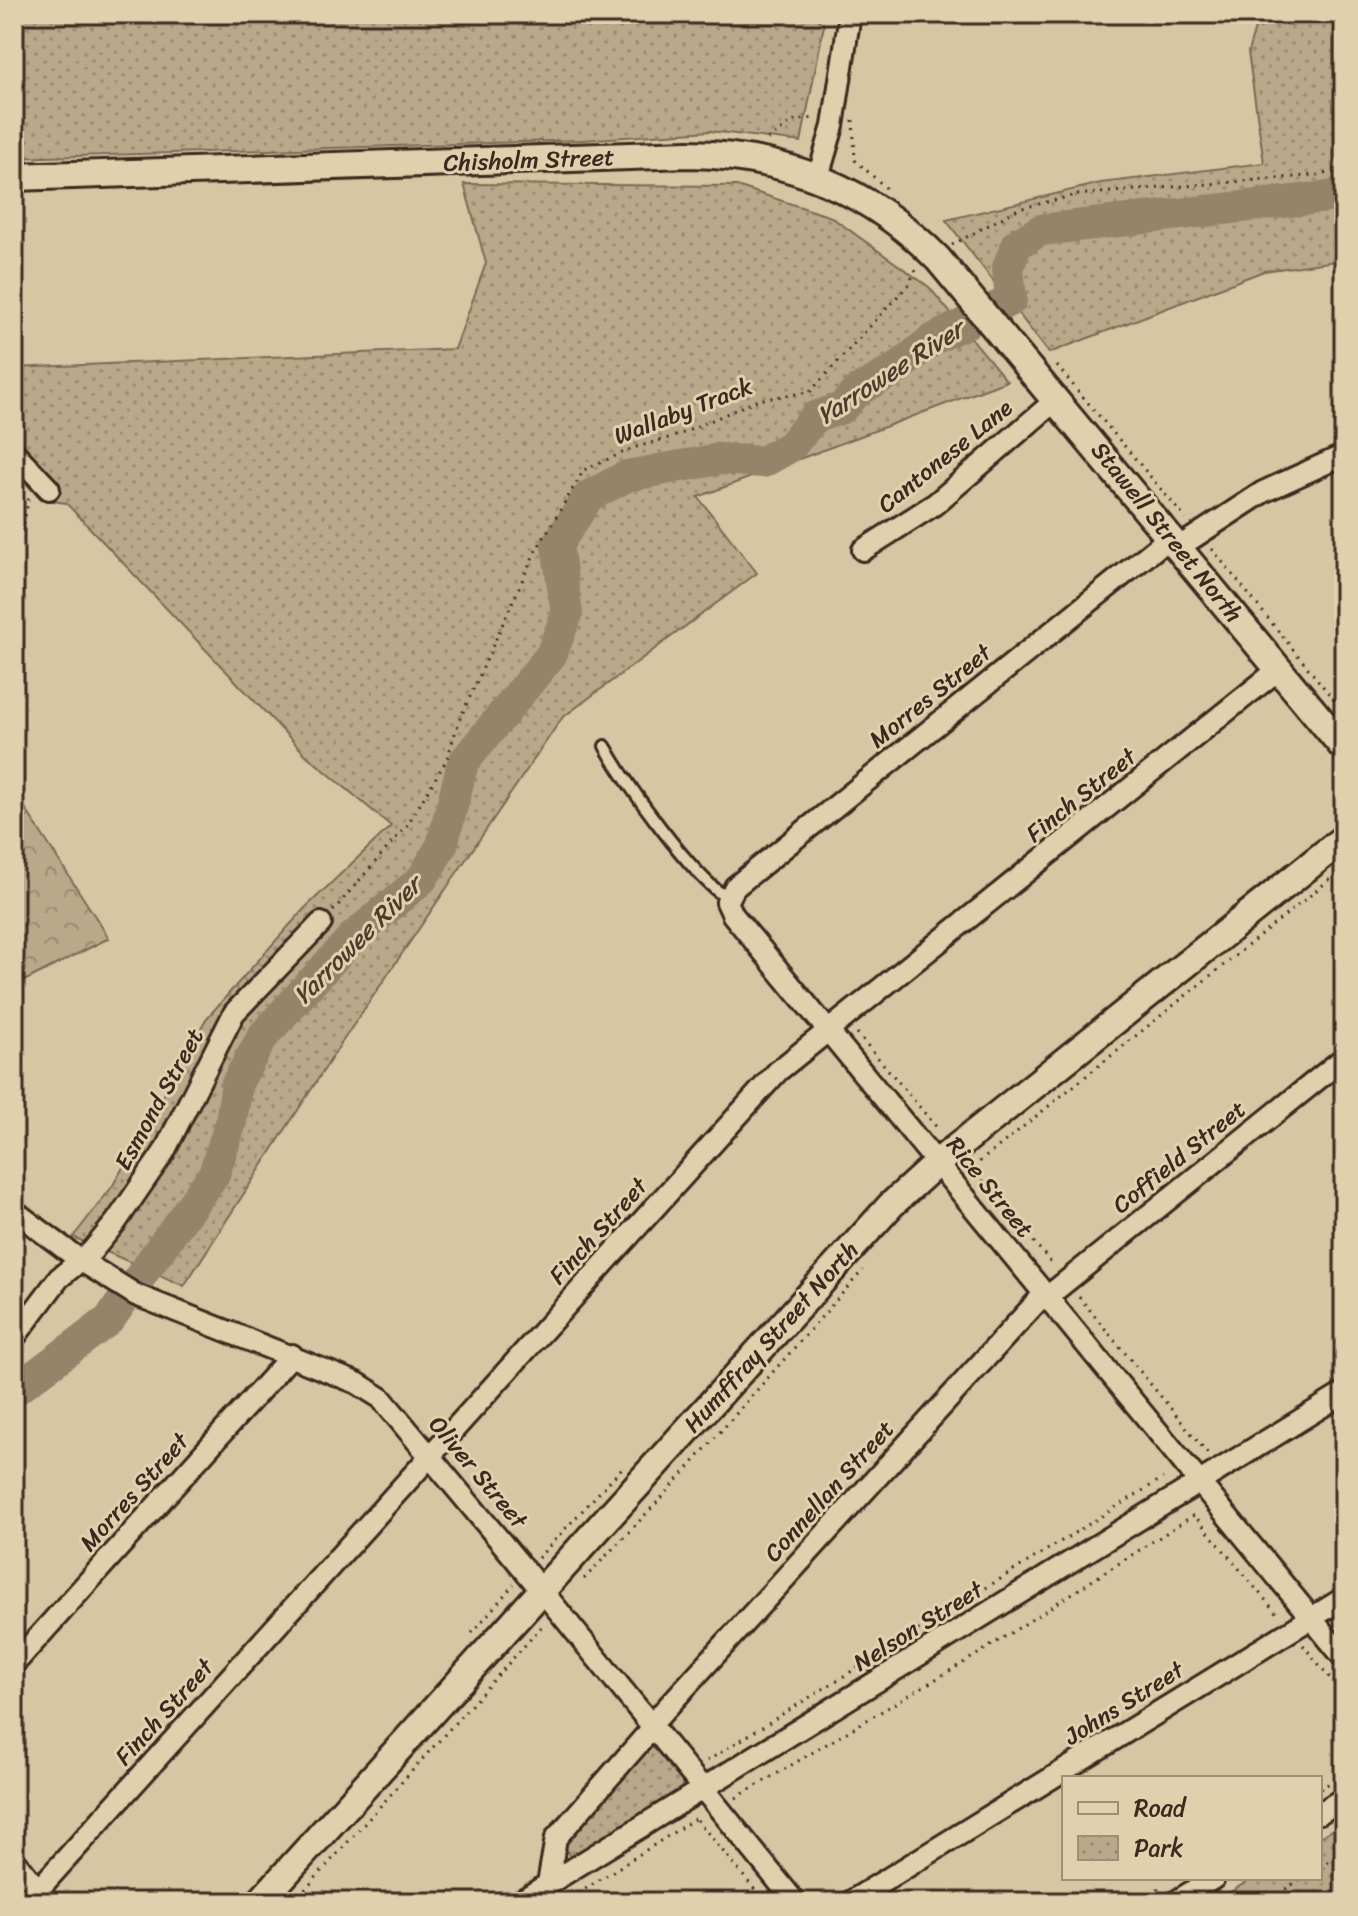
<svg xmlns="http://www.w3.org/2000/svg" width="1358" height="1916" font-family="Sriracha,sans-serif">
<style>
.forest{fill:url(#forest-crowns);stroke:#7b6954;stroke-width:2}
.park{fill:url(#park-dots);stroke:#7b6954;stroke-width:2}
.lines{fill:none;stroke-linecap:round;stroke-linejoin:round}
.river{stroke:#95836b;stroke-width:32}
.service-casing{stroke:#3b2a1e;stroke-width:16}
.minor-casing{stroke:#3b2a1e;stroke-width:26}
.tertiary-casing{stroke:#3b2a1e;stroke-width:32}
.path{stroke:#3b2a1e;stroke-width:3;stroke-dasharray:2 6;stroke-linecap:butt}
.service{stroke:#e2cfad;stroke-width:10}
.minor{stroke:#e2cfad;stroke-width:20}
.tertiary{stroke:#e2cfad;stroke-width:26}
.labels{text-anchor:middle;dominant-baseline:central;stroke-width:6;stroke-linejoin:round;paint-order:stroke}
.street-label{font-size:24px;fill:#3b2a1e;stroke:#e2cfad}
.water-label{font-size:26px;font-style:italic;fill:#4d3c2d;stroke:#e2cfad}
</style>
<defs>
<pattern id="forest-crowns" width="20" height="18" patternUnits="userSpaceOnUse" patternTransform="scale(2)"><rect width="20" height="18" fill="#bba88b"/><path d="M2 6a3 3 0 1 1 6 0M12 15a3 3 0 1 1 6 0" fill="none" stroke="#998971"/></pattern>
<pattern id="park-dots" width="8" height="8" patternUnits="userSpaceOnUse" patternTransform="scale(2)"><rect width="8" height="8" fill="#bba88b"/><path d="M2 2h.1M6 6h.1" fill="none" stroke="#998971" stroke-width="1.8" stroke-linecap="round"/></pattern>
</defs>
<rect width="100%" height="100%" fill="#d8c5a4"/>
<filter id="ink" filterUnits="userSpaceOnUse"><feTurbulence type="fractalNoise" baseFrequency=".0125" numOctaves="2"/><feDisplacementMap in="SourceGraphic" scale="16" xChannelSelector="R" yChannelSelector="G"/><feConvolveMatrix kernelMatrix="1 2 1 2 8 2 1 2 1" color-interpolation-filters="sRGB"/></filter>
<g filter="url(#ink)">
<path class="forest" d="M14,791l95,147 -95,48z"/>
<path class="park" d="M14,14h798l12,11 -23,117 -91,-11 -128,9 -568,18z
M1259,14h85v246l-80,11 -215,82 -103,-133 155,-37 163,-20 -16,-111z
M464,184l273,2 94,31 98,70 78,94 -309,116 59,76 -195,145 -220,324 -158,244 -111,-49 39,-50 94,-168 98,-110 87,-83 -85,-71 -240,-252 -26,-4 -26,-29v-102l441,-19 31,-86z
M649,1746l15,8 19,24 -2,14 -106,65 -6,-2 -3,-6 3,-11z
M1344,1822v80h-130l39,-24h67v-41z"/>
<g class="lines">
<path class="river" d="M14,1391l95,-71 105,-146 17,-52 6,-39 26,-47 89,-98 70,-59 20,-34 21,-82 88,-108 16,-41 -10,-69 32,-49 38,-20 92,-17 44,3 28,-16 24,-29 27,-9 15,-17 39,-22 36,-29 79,-40 -3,-33 9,-23 24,-14 303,-35"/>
<defs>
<path id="service" d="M605,746c22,39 86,129 122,152"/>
<path id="minor" d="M818,177l15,-51 17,-112
M14,452l35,37
M1170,537l-435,350 -8,15 6,13 611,743
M1179,547l84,-55 81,-37
M863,550l72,-46 122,-105
M14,1211l66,49 56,35 221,88 24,15 176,211 238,293
M1047,1297l297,-239
M14,1338l45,-60 33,-27 24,-29 48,-70 70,-139 87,-90
M14,1664l278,-309
M652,1724l392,-430
M1320,1813l24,-15
M14,1860l34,42
M548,1884l8,-46 98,-112
M27,1902l751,-831 501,-402
M519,1902l825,-509
M850,1902l494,-304
M1175,1902l39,-24"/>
<path id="tertiary" d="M14,177l674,-23c97,1 182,36 250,105l406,489
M260,1902l631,-697 46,-42 407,-325"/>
</defs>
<use href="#service" class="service-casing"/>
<use href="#minor" class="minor-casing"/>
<use href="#tertiary" class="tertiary-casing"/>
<path class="path" d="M853,120l2,40 31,28
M768,140l25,-19 21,-3
M952,245l66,-36 58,-14 242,-20 26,-5
M1057,366l129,153
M1212,549l126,156
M14,571l15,-74
M1336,817l8,-7
M333,911l75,-87 39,-65 12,-38 76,-169 49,-82 49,-22 46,-13 78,-35 53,-8 98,-107 9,-17
M857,1033l82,97
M972,1168l82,98
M967,1172l377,-304
M1079,1297l130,158
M538,1558l85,-91
M584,1579l83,-87 196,-222
M472,1633l42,-49
M1303,1645l41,50
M707,1761l456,-283
M1320,1789l24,-15
M736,1798l242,-144 216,-139 84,100
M697,1820l68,82
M1320,1867l24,-16
M231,1902l9,-10
M294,1902l250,-278
M565,1902l131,-84
M1137,1902l27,-17
M1265,1902l38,-24"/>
<use href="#service" class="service"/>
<use href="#minor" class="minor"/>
<use href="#tertiary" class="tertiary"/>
</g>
</g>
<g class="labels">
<g class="street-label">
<text transform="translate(529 160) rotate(-2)">Chisholm Street</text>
<text transform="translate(683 411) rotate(-21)">Wallaby Track</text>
<text transform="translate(945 456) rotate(-39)">Cantonese Lane</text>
<text transform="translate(1167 532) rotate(51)">Stawell Street North</text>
<text transform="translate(930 696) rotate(-39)">Morres Street</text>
<text transform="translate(1081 795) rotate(-39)">Finch Street</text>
<text transform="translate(159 1099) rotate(-61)">Esmond Street</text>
<text transform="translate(1179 1157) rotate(-39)">Coffield Street</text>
<text transform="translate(990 1187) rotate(51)">Rice Street</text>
<text transform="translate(598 1231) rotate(-48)">Finch Street</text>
<text transform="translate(771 1337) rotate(-48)">Humffray Street North</text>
<text transform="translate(478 1472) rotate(50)">Oliver Street</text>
<text transform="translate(829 1491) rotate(-48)">Connellan Street</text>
<text transform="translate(134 1492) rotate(-48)">Morres Street</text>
<text transform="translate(918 1626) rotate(-32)">Nelson Street</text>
<text transform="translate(1124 1703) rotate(-32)">Johns Street</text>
<text transform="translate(164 1712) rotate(-48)">Finch Street</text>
</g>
<g class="water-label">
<text transform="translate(890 372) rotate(-33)">Yarrowee River</text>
<text transform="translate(357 940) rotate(-45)">Yarrowee River</text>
</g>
</g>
<rect width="1358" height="1916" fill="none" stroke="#e2cfad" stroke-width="48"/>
<rect x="24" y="24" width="1310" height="1868" fill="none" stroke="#3b2a1e" stroke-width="3" filter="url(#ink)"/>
<rect x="1062" y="1776" width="260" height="104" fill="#e2cfad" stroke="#9f8d74" stroke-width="2"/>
<rect x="1078" y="1802" width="40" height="12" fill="#e2cfad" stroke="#9f8d74" stroke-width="2"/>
<text x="1134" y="1816" font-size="24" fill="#3b2a1e">Road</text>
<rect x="1078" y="1836" width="40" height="24" fill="url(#park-dots)" stroke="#9f8d74" stroke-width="2"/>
<text x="1134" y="1856" font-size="24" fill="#3b2a1e">Park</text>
</svg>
